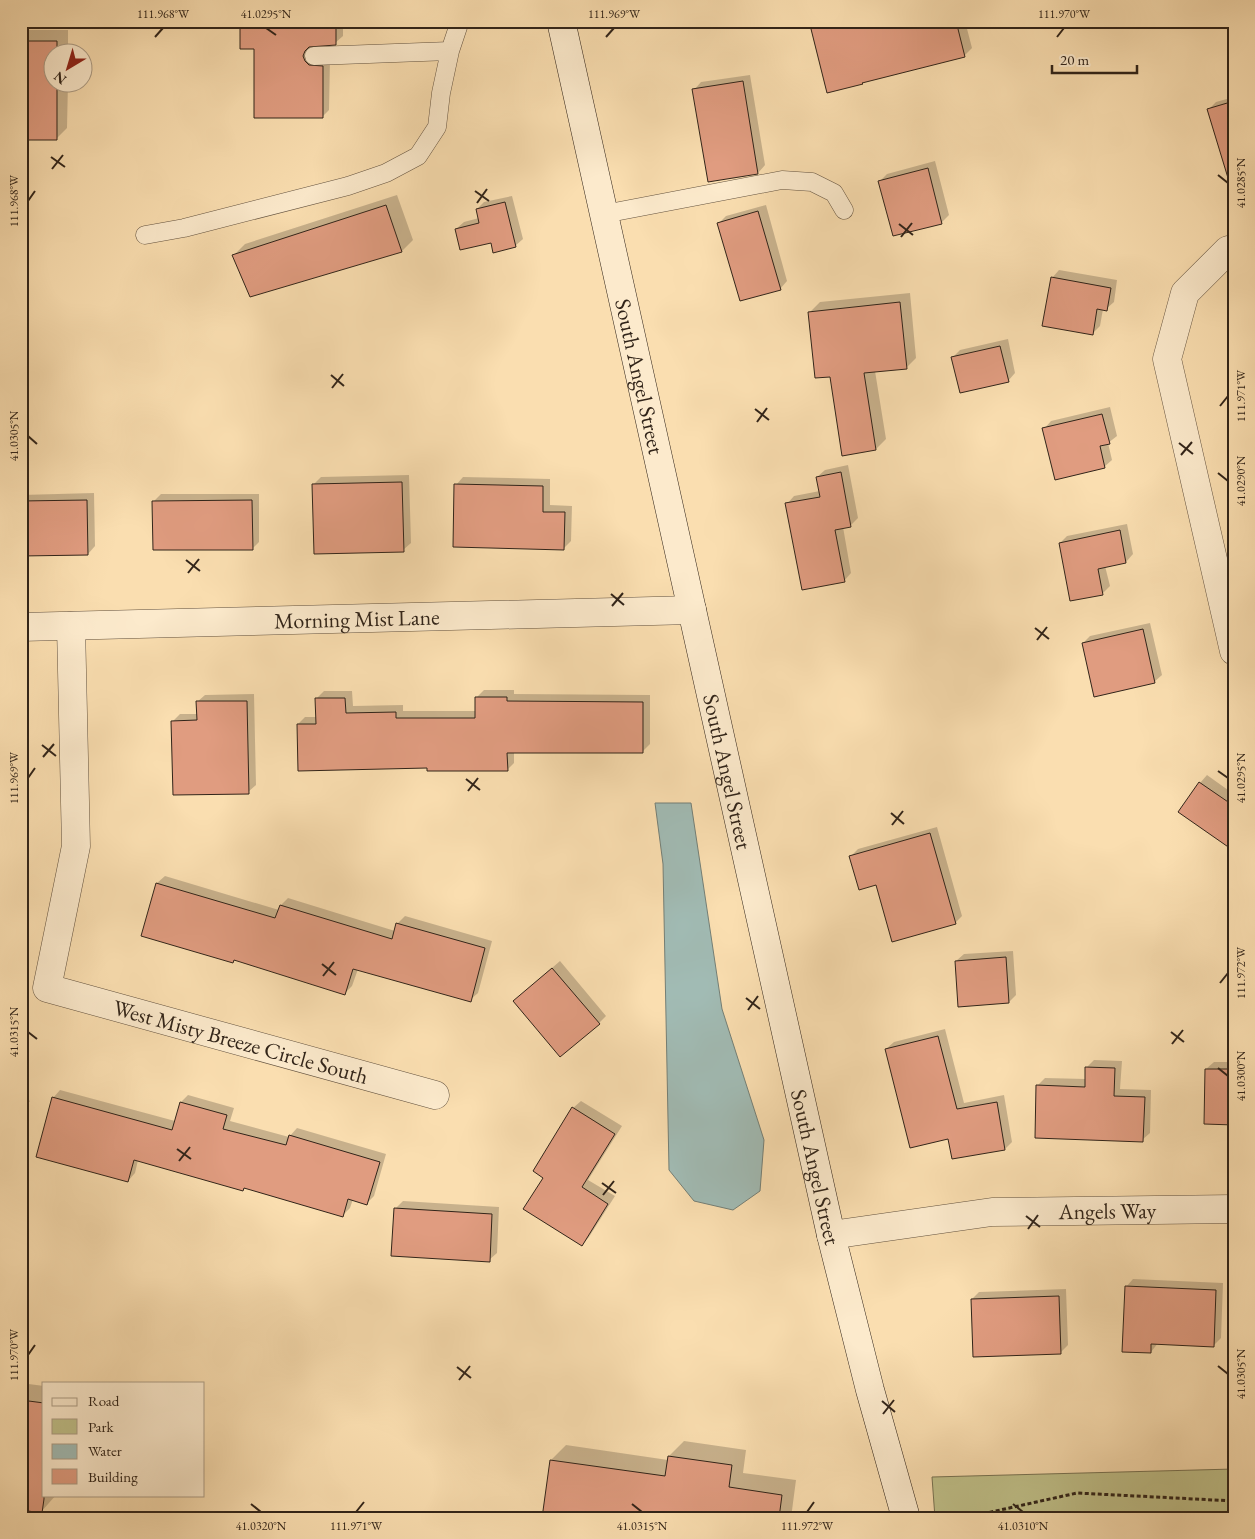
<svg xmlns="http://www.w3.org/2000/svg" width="1255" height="1539" font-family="'EB Garamond',serif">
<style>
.green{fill:#c0c18a;stroke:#787252}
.water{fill:#a1bbb4;stroke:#747f76}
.shadow{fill:#0003}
.building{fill:#e09c80;stroke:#312419}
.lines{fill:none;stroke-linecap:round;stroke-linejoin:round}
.lane-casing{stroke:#63523f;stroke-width:19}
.street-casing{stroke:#63523f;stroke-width:29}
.secondary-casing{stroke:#312419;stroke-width:29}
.path{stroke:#312419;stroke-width:3;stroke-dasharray:4 2.5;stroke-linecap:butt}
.lane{stroke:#fceacc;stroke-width:18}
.street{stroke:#fceacc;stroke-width:28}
.secondary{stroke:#fceacc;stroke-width:28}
.ticks{fill:none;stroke:#312419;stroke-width:2}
.labels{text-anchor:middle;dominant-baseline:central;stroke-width:4;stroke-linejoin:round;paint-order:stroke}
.street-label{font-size:22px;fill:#312419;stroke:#fceacc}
.neatline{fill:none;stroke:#312419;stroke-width:2}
.ticks-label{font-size:12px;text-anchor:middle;fill:#312419}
</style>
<rect width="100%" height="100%" fill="#fadeb0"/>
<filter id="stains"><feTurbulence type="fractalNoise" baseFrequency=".004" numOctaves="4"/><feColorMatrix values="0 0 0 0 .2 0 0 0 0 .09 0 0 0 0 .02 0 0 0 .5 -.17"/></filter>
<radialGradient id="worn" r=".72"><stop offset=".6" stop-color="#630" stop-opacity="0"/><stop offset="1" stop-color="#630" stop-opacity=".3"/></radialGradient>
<path class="green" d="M1234,1469v49h-299l-3,-41z"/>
<path class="water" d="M655,803h36l31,206 42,131 -4,51 -27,19 -39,-9 -25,-31 -6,-306z"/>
<path class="shadow" d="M242,21h101v15l-8,7 -24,2 -1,3 2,6 18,5 -1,51 -7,7z
M814,21h151l7,27 -8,8 -99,25 -3,2z
M21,30h47v22h-16v30h16l-1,46 -11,11h-35z
M750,75l15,90 -7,8 -49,8 -15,-91 7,-8z
M1234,97v62l-25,-50 7,-7z
M935,161l14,54 -7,7 -48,13 -14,-54 7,-7z
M397,195l16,45 -11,11 -151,45 -17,-41 11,-11z
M512,196l11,43 -8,7 -23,-5 -36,-12 8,-7 15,-4 -2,-9 7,-7z
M766,205l21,76 -7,8 -61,-66 7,-7z
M1059,270l58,10 -3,22 -8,7h-3l-3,17 -8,8 -40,-56z
M910,293l6,65 -10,10 -31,3 11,68 -10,10 -45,-73 -21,-64 10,-10z
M1008,339l7,34 -7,8 -55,-24 7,-7z
M21,345h3v47l-3,3z
M1110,407l7,29 -9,7 4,17 -8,7 -60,-38 7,-8z
M848,465l10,53 -8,8 -7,1 8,46 -7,8 -57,-77 7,-8 26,-5 -3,-14 8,-7z
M409,475l2,68 -8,7 -90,-65 8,-8z
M463,477l87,2v26l22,1 -1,35 -7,7 -108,-63z
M94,493l1,53 -7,8 -67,1v-60z
M161,494h98v48l-7,7 -98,-48z
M1127,524l6,30 -7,8 -21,4 5,20 -8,8 -42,-51 7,-7z
M1150,623l12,52 -8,7 -71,-39 7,-7z
M21,688h6l1,30 -7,7z
M484,690h30v4l136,1v49l-8,8 -128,-1v12l-7,7 -78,-4 -131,-42 7,-7h12l-1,-18 8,-8h28l1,15 50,-1v6h73v-13z
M254,694l2,91 -8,7 -75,-71 7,-7h18l-1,-12 8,-7z
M1207,775l21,15 6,-8v68l-54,-38 20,-29z
M21,790h2l3,95 -5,5z
M937,827l25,89 -7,7 -78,-40 -26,-27 7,-7z
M165,876l114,34 2,-5 7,-7 107,33 2,-7 8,-8 87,25 -14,52 -8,7 -112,-31 -6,17 -7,7 -109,-34 -3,3 -91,-27 15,-52z
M1013,951l3,44 -7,7 -53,-41 8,-7z
M560,961l46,55 -7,7 -77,-29z
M945,1029l19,74 40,-8 8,47 -7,7 -52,9 -4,-21 -63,-88 8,-7z
M1094,1060l28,1 -2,28 31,1 -1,43 -8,7 -105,-54 8,-8 41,1v-11z
M1214,1062h20v61l-28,-54z
M60,1090l115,31 6,-19 7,-7 46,13 -4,13 59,16 8,-9 89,26 -12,42 -7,7 -14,-4 -3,9 -7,7 -97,-28 -3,3 -105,-30 -3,13 -7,8 -75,-83z
M21,1095l9,6 -9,11z
M581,1101l41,25 -34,54 27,16 -26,41 -7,8 -38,-68 29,-69z
M403,1201l96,6 -2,46 -8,7 -94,-51z
M1133,1279l90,4 -2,55 -7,7 -56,-2 -7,9 -25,-65z
M1066,1289l2,56 -7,7 -89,-53 7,-7z
M21,1383l23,3v109h12l-15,17 -20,-3z
M684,1441l62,9 -3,23 53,7 -5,38h-248l8,-58 15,-15 102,15 1,-4z"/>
<path class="building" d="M240,21h96v24l-27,2 -4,4 -2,5 2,5 4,4 14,1v52h-69v-69h-14z
M809,21h147l9,36 -103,26 1,1 -36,9z
M21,41h36v11h-5v30h5v58h-36z
M743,81l15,93 -50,8 -16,-93z
M1234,101v76l-6,1 -21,-69z
M928,168l14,56 -49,12 -15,-55z
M505,202l11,45 -23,6 -2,-10 -31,7 -5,-21 24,-6 -3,-14z
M386,205l16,47 -152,45 -18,-42z
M758,211l23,79 -41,11 -23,-78z
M1051,277l60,11 -4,23 -10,-2 -4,26 -51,-9z
M900,302l7,67 -43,4 12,77 -34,6 -12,-79 -15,1 -7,-66z
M1000,346l9,36 -49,11 -9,-36z
M1102,414l8,30 -10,2 5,22 -50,12 -13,-52z
M841,472l10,55 -16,3 10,52 -43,8 -17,-87 35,-6 -4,-20z
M402,482l2,70 -90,2 -2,-70z
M454,484l89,2v26h22l-1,38 -111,-3z
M87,500l1,55 -67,1v-55z
M252,500l1,50h-100l-1,-49z
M1120,530l6,33 -28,6 5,26 -33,6 -11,-58z
M1143,629l12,54 -61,14 -12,-54z
M475,697h32v4l136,1v51h-136l1,18h-81v-3l-129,3 -1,-47h19l-1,-26h30l1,15 50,-1v6h79z
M196,701h51l2,93 -76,1 -2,-74 26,-1z
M1199,782l35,24v45l-56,-39z
M930,833l26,91 -64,18 -16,-57 -17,5 -10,-34z
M156,883l119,35 5,-13 112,34 4,-16 89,25 -14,54 -118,-33 -8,26 -111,-35 -1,3 -92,-27z
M1006,957l3,46 -51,4 -3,-46z
M552,968l48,56 -40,33 -47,-56z
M938,1036l19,73 40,-7 8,48 -53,9 -4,-20 -38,9 -25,-99z
M1085,1067l30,1 -1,28 31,1 -2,45 -108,-4 1,-53 49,2z
M1205,1069h29v56l-30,-1z
M52,1097l120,33 8,-28 47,13 -4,14 63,16 3,-10 91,27 -13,43 -19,-6 -5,18 -99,-29 -1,3 -109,-31 -6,22 -92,-25z
M572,1107l43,27 -33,53 26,17 -26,42 -59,-37 20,-31 -10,-7z
M394,1208l98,6 -2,48 -99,-6z
M1125,1286l91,4 -2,57 -63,-3v9l-29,-1z
M1059,1296l2,58 -88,3 -2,-58z
M21,1400l23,3v96l-2,14 -21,-3z
M668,1456l64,9 -3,22 53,8 -3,23h-237l8,-58 115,16z"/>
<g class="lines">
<defs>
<path id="lane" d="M314,56l136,-5
M604,214l178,-34 30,2 22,11 10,17
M145,235l39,-7 164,-42 38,-13 32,-17 19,-29 4,-34 9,-42 10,-30"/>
<g id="street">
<path d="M1234,249l-6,1 -43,43 -18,66 67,292"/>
<path id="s1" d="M71,626l5,220 -29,142 388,107"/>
<path id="s2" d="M21,627l671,-17"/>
<path id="s3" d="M831,1235l161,-23 242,-3"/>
</g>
<g id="secondary">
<path id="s4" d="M561,21l270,1214 39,155 36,128"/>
</g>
</defs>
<use href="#lane" class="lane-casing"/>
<use href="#street" class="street-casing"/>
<use href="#secondary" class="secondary-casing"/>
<path class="path" d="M964,1518l113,-25 157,8"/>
<use href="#lane" class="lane"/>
<use href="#street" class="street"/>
<use href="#secondary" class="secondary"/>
</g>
<path class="ticks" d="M266,28l10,7M155,37l8,-9M606,37l8,-9M1057,37l7,-9M51,157l14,10M52,169l11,-14M1218,175l10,8M475,191l14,10M28,201l7,-10M477,203l10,-14M899,224l14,11M901,237l11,-14M331,375l13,11M332,388l11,-14M1220,406l8,-10M755,409l14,11M757,422l10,-14M28,436l9,8M1179,443l14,11M1181,455l11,-13M1218,473l10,8M186,560l14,11M188,573l11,-14M611,594l13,11M612,606l11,-13M1035,628l14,11M1037,640l10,-13M42,745l14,11M43,757l11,-13M1218,771l10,7M28,778l7,-10M466,779l14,11M468,791l10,-13M891,813l13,11M892,825l11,-14M322,964l14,11M323,976l11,-14M1220,983l8,-10M746,998l14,11M748,1010l10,-14M28,1032l9,7M1171,1032l13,10M1172,1044l11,-14M1218,1068l10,8M177,1149l14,10M179,1161l11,-14M602,1183l14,10M603,1195l11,-14M1026,1216l14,11M1028,1229l10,-14M28,1355l7,-10M1218,1366l10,8M457,1367l14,11M459,1380l11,-14M882,1401l13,11M883,1414l11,-14M251,1504l10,8M632,1504l10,8M1013,1504l10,8M356,1512l8,-10M807,1512l7,-10"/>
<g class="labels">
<g class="street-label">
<text stroke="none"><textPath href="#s4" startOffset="364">South Angel Street</textPath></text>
<text stroke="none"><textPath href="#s2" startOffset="336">Morning Mist Lane</textPath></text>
<text stroke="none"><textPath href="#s4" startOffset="769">South Angel Street</textPath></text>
<text stroke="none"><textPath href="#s1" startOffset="566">West Misty Breeze Circle South</textPath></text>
<text stroke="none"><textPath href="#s4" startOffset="1174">South Angel Street</textPath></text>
<text stroke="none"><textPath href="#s3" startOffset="278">Angels Way</textPath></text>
</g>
</g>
<rect width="1255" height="1539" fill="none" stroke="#fadeb0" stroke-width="55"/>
<rect x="42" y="1382" width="162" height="115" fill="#fceacc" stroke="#ab9b84"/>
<rect x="52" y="1398" width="25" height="8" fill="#fceacc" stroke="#ab9b84"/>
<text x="88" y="1406" font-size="15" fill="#312419">Road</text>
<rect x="52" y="1419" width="25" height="15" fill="#c0c18a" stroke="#ab9b84"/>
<text x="88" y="1432" font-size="15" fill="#312419">Park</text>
<rect x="52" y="1444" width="25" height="15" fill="#a1bbb4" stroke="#ab9b84"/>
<text x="88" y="1456" font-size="15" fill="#312419">Water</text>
<rect x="52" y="1469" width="25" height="15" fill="#e09c80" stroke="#ab9b84"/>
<text x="88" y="1482" font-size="15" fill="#312419">Building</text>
<g transform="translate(68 68) rotate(218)"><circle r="24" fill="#fceacc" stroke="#ab9b84"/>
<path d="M0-4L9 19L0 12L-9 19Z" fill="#8f2418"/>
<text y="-8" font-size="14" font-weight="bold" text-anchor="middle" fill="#312419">N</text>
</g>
<path d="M1052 65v8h85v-8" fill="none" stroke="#312419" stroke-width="2.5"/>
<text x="1060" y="65" font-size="15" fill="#312419" stroke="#fceacc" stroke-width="4" paint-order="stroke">20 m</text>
<rect x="28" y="28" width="1200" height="1484" class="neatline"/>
<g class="ticks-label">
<text x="163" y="18">111.968°W</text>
<text x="266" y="18">41.0295°N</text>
<text x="614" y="18">111.969°W</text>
<text x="1064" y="18">111.970°W</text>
<text transform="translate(1241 183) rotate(-90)" y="4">41.0285°N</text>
<text transform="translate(14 201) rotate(-90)" y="4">111.968°W</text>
<text transform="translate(1241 396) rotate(-90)" y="4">111.971°W</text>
<text transform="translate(14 436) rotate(-90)" y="4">41.0305°N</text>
<text transform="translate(1241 481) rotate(-90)" y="4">41.0290°N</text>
<text transform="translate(14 778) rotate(-90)" y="4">111.969°W</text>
<text transform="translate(1241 778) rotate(-90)" y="4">41.0295°N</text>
<text transform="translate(1241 973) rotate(-90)" y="4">111.972°W</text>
<text transform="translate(14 1032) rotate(-90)" y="4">41.0315°N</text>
<text transform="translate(1241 1076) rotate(-90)" y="4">41.0300°N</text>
<text transform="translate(14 1355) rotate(-90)" y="4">111.970°W</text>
<text transform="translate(1241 1374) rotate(-90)" y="4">41.0305°N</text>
<text x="261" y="1530">41.0320°N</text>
<text x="356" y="1530">111.971°W</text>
<text x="642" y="1530">41.0315°N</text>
<text x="807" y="1530">111.972°W</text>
<text x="1023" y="1530">41.0310°N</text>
</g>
<rect width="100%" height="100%" filter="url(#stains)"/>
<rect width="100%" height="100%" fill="url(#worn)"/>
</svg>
